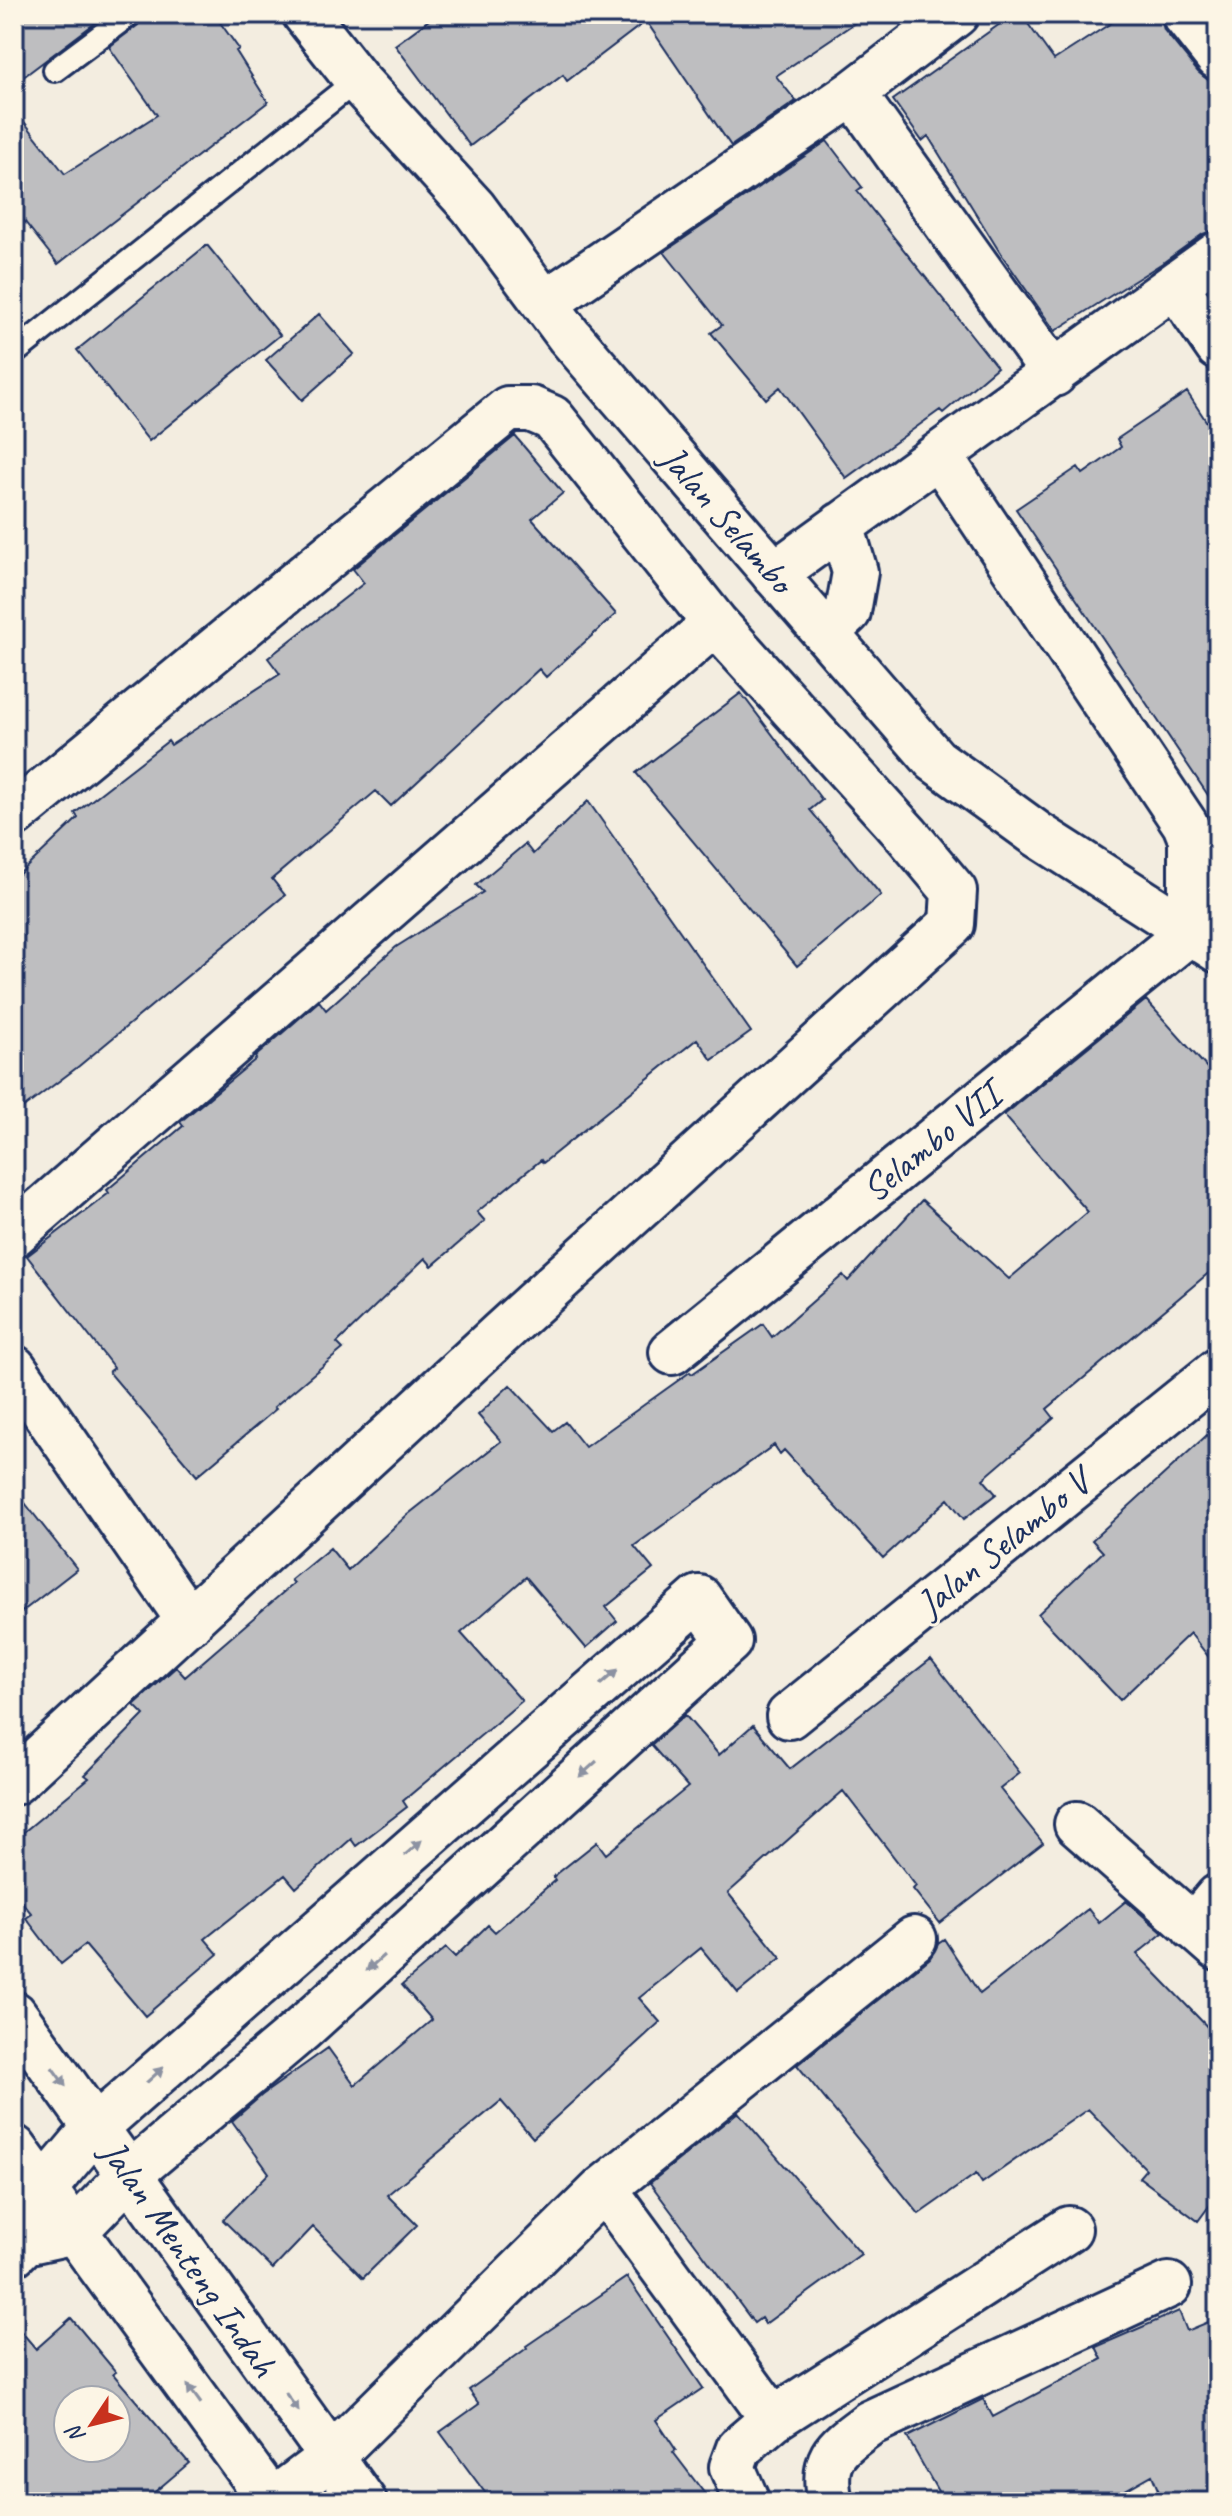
<svg xmlns="http://www.w3.org/2000/svg" width="1232" height="2516" font-family="Caveat,sans-serif">
<style>
.building{fill:#bebec0;stroke:#1b2f5e;stroke-width:2;fill-rule:evenodd}
.lines{fill:none;stroke-linecap:round;stroke-linejoin:round}
.service-casing{stroke:#1b2f5e;stroke-width:28}
.minor-casing{stroke:#1b2f5e;stroke-width:50}
.tertiary-casing{stroke:#1b2f5e;stroke-width:50}
.service{stroke:#fcf5e5;stroke-width:22}
.minor{stroke:#fcf5e5;stroke-width:44}
.tertiary{stroke:#fcf5e5;stroke-width:44}
.oneway{fill:#8c92a2}
.labels{text-anchor:middle;dominant-baseline:central;stroke-width:6;stroke-linejoin:round;paint-order:stroke}
.street-label{font-size:38px;fill:#1b2f5e;stroke:#fcf5e5}
</style>
<rect width="100%" height="100%" fill="#f3ede0"/>
<filter id="ink" filterUnits="userSpaceOnUse"><feTurbulence type="fractalNoise" baseFrequency=".0125" numOctaves="2"/><feDisplacementMap in="SourceGraphic" scale="16" xChannelSelector="R" yChannelSelector="G"/><feConvolveMatrix kernelMatrix="1 2 1 2 8 2 1 2 1" color-interpolation-filters="sRGB"/></filter>
<g filter="url(#ink)">
<path class="building" d="M14,14h93l-93,70z
M144,14h70l25,35 -3,2 32,51 -210,162 -44,-56v-99l51,65 92,-59 -48,-68 29,-22z
M437,14h431l-92,62 20,25 -65,45 -85,-125 -79,60 -4,-6 -93,71 -75,-101z
M1014,14h7l33,46 71,-46h35l4,16 34,42 10,8 10,1v148l-15,5 -39,28 -109,69 -56,-80 -71,-115 -6,5 -29,-41z
M827,141l35,46 -5,4 140,176 -54,46 -3,-3 -94,68 -66,-91 -14,12 -55,-66 11,-8 -58,-73z
M207,245l73,90 -131,106 -72,-91z
M319,314l35,40 -52,46 -36,-40z
M1187,392l31,47v371l-202,-301 62,-42 5,7 38,-27 -4,-8z
M515,436l48,57 -31,26 84,95 -70,63 -7,-8 -148,137 -15,-15 -104,88 13,16 -206,171 -65,49v-236l64,-61 -3,-5 93,-72 3,4 109,-71 -12,-16 96,-75 -11,-14z
M741,693l81,107 -12,10 71,85 -84,71 -161,-193z
M588,801l163,231 -39,28 -15,-21 -154,124 -2,-3 -64,52 8,9 -53,45 -7,-8 -88,85 6,6 -69,58 2,2 -79,67 -88,-104 5,-4 -87,-112 82,-63 -2,-3 76,-64 -3,-4 76,-63 -1,-2 64,-56 7,9 70,-63 87,-55 -7,-7 49,-41 8,10z
M1146,1000l72,80v185l-171,144 7,9 -71,61 13,15 -32,25 -16,-20 -65,59 -99,-108 -4,4 -6,-9 -140,101 19,23 -47,38 11,14 -31,27 -60,-71 -65,56 61,68 -119,100 4,6 -51,39 -5,-7 -55,49 -11,-13 -80,64 13,15 -73,62 -60,-71 -24,19 -35,-46 6,-4 -18,-21v-53l75,-62 -4,-3 59,-60 -10,-10 42,-38 9,10 109,-94 -3,-3 39,-32 18,22 58,-54 95,-75 -23,-26 32,-30 43,46 12,-9 20,25 105,-75 2,2 71,-50 9,13 71,-62 5,6 74,-81 87,79 79,-67 -84,-97z
M1218,1425v244l-28,-36 -70,67 -82,-86 65,-62 -11,-12z
M14,1489l63,80 -63,49z
M931,1659l89,114 -20,16 43,54 -103,80 -27,-34 3,-3 -73,-95 -115,102 53,65 -43,35 -37,-45 -62,50 21,24 -127,116 -32,-37 -114,94 30,30 -54,53 -50,-51 -40,42 -50,-49 46,-47 -37,-52 30,-26 66,-47 27,37 77,-65 -30,-35 44,-37 9,9 33,-32 7,7 60,-52 -2,-3 44,-35 9,12 82,-67 -37,-42 34,-30 34,40 34,-30 37,44z
M1126,1901l37,32 -26,21 81,84v156l-20,27 -59,-44 7,-8 -58,-60 -106,74 -6,-9 -57,40 -122,-149 133,-107 8,-15 6,-4 36,55 108,-85 11,14z
M738,2112l123,142 -96,70 -4,-6 -7,5 -104,-140z
M627,2277l76,111 -47,32 20,30 -3,2 38,50h-219l-52,-70 39,-28 -10,-14 58,-42 -1,-2z
M1179,2311l8,20 31,-13v184h-55l-11,-27 -48,27h-160l-37,-65 76,-38 10,18 109,-58 -6,-12z
M71,2318l45,54 -3,2 76,89 -46,39h-129v-179l22,26zM68,2400h48v48h-48z"/>
<g class="lines">
<defs>
<path id="service" d="M55,70l75,-56
M14,353l343,-273"/>
<path id="minor" d="M1184,14l34,43
M853,93l201,281
M1175,285l43,62
M545,303l308,-210 103,-79
M774,574l444,-320
M826,633l22,-21 7,-40 -14,-47
M14,815l494,-406h23l21,9 163,205 192,212 47,56 -2,33 -450,408 -488,450
M14,1234l701,-611
M672,1352l519,-421v-92l-6,-15 -246,-369
M14,1368l176,254
M789,1716l429,-345
M1077,1824l141,124
M1193,1927l25,-30
M14,2014l350,488
M14,2148l258,354
M604,2188l169,231
M14,2253l11,-11 18,-52 53,-63 603,-529 30,43 -428,389 -171,144 -55,57 -50,11
M271,2502l60,-45 273,-269 310,-249
M747,2502l-15,-35 7,-19 34,-29 296,-190
M830,2502c-10,-45 6,-54 40,-79l299,-138"/>
<path id="tertiary" d="M305,14l52,66 116,127 96,129 366,424 102,74 181,116"/>
</defs>
<use href="#service" class="service-casing"/>
<use href="#minor" class="minor-casing"/>
<use href="#tertiary" class="tertiary-casing"/>
<use href="#service" class="service"/>
<use href="#minor" class="minor"/>
<use href="#tertiary" class="tertiary"/>
</g>
<defs><path id="oneway-solid" d="M-6-.8H1V-3.2L6.5 0L1 3.2V.8H-6Z" transform="scale(2)"/></defs>
<g class="oneway">
<use href="#oneway-solid" transform="translate(609 1677) rotate(-41)"/>
<use href="#oneway-solid" transform="translate(588 1769) rotate(138)"/>
<use href="#oneway-solid" transform="translate(413 1848) rotate(-41)"/>
<use href="#oneway-solid" transform="translate(375 1963) rotate(138)"/>
<use href="#oneway-solid" transform="translate(155 2075) rotate(-42)"/>
<use href="#oneway-solid" transform="translate(59 2077) rotate(54)"/>
<use href="#oneway-solid" transform="translate(194 2394) rotate(-126)"/>
<use href="#oneway-solid" transform="translate(292 2402) rotate(54)"/>
</g>
</g>
<g class="labels">
<g class="street-label">
<text transform="translate(727 519) rotate(49)">Jalan Selambo</text>
<text transform="translate(931 1142) rotate(-39)">Selambo VII</text>
<text transform="translate(1003 1543) rotate(-39)">Jalan Selambo V</text>
<text transform="translate(189 2258) rotate(55)">Jalan Menteng Indah</text>
</g>
</g>
<rect width="1232" height="2516" fill="none" stroke="#fcf5e5" stroke-width="48"/>
<rect x="24" y="24" width="1184" height="2468" fill="none" stroke="#1b2f5e" stroke-width="3" filter="url(#ink)"/>
<g transform="translate(92 2424) rotate(235)"><circle r="38" fill="#fcf5e5" stroke="#a2a6af" stroke-width="2"/>
<path d="M0-6L14 30L0 20L-14 30Z" fill="#c8321e"/>
<text y="-12" font-size="22" font-weight="bold" text-anchor="middle" fill="#1b2f5e">N</text>
</g>
</svg>
